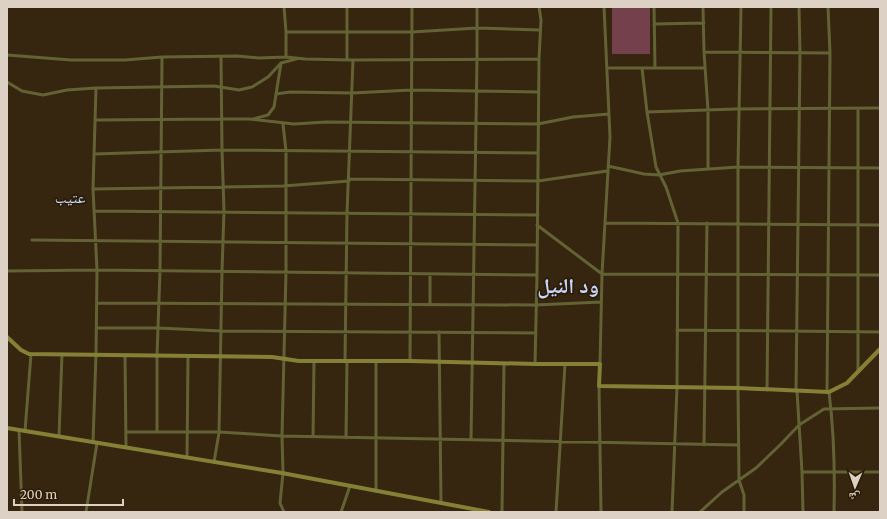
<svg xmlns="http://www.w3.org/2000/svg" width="887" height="519" font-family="Merriweather,'Noto Naskh Arabic',serif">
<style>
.green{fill:#74404b}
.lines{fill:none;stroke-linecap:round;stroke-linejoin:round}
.street{stroke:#636235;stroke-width:3}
.secondary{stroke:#848136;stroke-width:4}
.labels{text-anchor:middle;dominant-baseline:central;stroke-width:3.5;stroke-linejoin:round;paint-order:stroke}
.quarter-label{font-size:15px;fill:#c5d5fe;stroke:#2c1c06}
.town-label{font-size:21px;font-weight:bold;fill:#c5d5fe;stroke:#2c1c06}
</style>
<rect width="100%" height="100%" fill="#36260f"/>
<path class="green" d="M612,7h38v47h-38z"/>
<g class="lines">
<path class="street" d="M284,7l2,25v25
M539,7l2,13 -2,39
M654,7l1,61
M703,7l1,45 4,58v59
M741,7l-3,160v221l1,92 5,15v17
M654,24l50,-1
M286,32h126l65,-4 63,2
M704,52l126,1
M7,55l64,5h54l37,-3 75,-1 22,2 27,-1 19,2 45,1 189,-1 -2,216 -2,89
M347,60v-53
M607,68h98
M642,68l5,44 9,55 10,20 12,36 -1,164 -5,125
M7,82l15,9 21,4 24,-5 29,-2 118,-2 25,4 13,-3 16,-10 13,-14 15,-4
M276,94l14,-2 62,1 60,-3 127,2
M858,109v262
M647,112l89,-3 144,-1
M253,119l15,-4 6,-8 7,-44
M96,120l125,-1h28l45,5 32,-2 212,2 35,-7 36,-3
M283,124l3,27v121l-4,164 1,37 -3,30 4,9
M94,154l128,-4 316,3
M608,166l36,8 15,1 21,-4 58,-4 142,1
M349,179l189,2 69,-10
M93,189l190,-3 66,-5
M94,211l444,4
M606,223l274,2
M537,225l65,49 278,1
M32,240l505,5
M7,271l90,-1 440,5
M97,303l439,2 65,-3
M430,305v-31
M96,328h62l63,3 315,2
M677,330l203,2
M439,332l2,171
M125,355l1,92
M345,361l2,-148 6,-153
M410,361l2,-354
M600,364l2,-90 8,-137 -6,-130
M599,386l2,126
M767,390l4,-383
M796,391l4,-338 -1,-46
M797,391l5,81 1,40
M827,392l3,-339 -2,-46
M829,392c5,40 6,80 5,120
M19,430l3,82
M25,431l6,-77
M126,432h93l63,4 456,9
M157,432v-76l3,-85 2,-214
M59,436l3,-82
M313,437l1,-76
M346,438l1,-77
M471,440l6,-381v-52
M93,442l3,-88 1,-84 -4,-81 3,-101
M704,445l3,-222
M187,457l1,-101
M214,462l5,-29 3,-162 2,-60 -2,-61 -1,-93
M802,472h78
M376,491v-130
M86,512l11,-69
M341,512l9,-26
M502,512l2,-148
M556,512l9,-148
M700,512l22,-20 34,-24 25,-24 18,-19 25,-16 56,-1"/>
<path class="secondary" d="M7,337l14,13 8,4 243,3 27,4h111l125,3h65l-1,22 139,2 91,4 18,-9 33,-34
M7,428l275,45 207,39"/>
</g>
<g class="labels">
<g class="quarter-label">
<text x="70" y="197">عتيب</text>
</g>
<g class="town-label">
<text x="568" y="285">ود النيل</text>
</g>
</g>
<rect width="887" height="519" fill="none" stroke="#dcd1c4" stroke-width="16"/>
<g transform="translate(855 487) rotate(182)" stroke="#2c1c06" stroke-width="3" paint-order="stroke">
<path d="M0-3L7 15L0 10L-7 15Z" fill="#dcd1c4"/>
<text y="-6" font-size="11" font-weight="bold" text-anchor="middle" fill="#dcd1c4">ش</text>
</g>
<path d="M14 499v6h109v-6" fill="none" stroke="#dcd1c4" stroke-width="2"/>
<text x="20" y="499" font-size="12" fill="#dcd1c4" stroke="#2c1c06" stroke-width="3" paint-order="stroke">200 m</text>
</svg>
